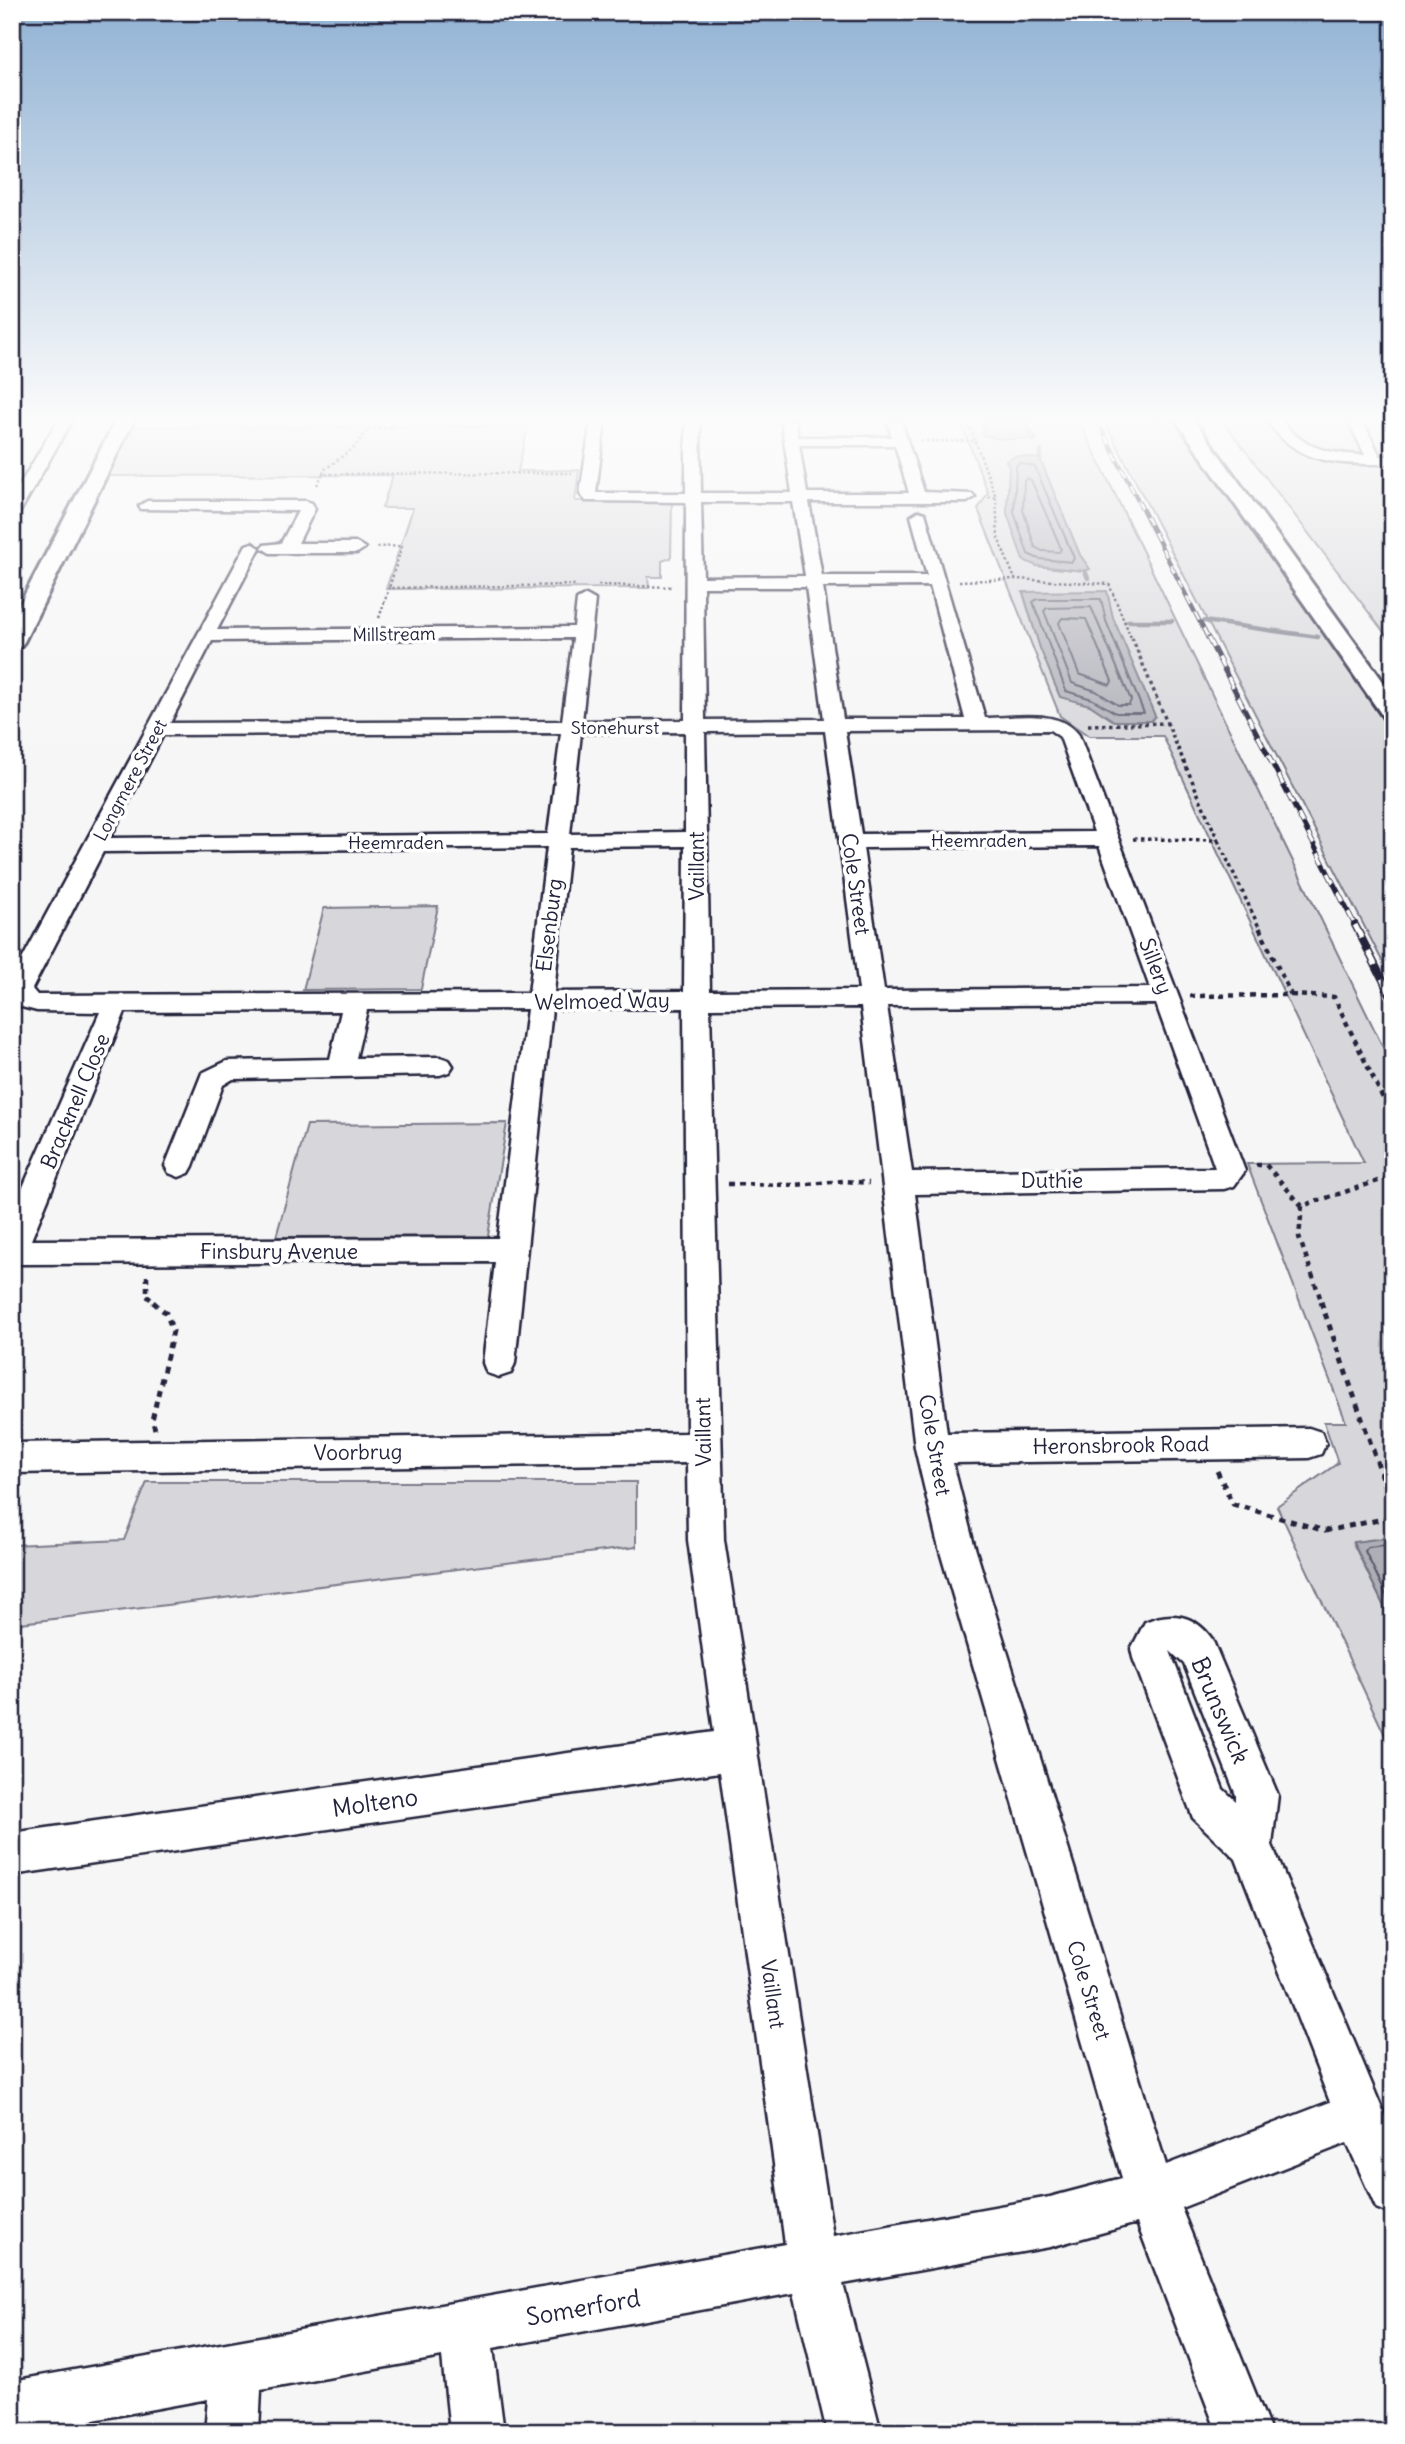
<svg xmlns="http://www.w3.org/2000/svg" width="1405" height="2444" font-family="Delius,sans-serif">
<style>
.green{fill:#d7d7db;stroke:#7c7c8b;stroke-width:2;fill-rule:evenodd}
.water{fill:#aeaeb7;stroke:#767685;stroke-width:2}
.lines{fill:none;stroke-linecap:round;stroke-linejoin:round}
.shore{stroke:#5a5a6d;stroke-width:2}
.stream{stroke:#767685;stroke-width:4.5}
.minor-casing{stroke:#22223b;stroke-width:5}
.major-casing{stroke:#22223b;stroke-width:6}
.path-far3{stroke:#22223b;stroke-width:2.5;stroke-dasharray:2.5 2.5;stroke-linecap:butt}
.path-far2{stroke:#22223b;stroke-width:3.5;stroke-dasharray:3.5 3.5;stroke-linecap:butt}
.path-far1{stroke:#22223b;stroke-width:4.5;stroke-dasharray:5 5;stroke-linecap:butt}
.path{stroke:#22223b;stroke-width:5;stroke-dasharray:6 6;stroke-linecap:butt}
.minor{fill:#fff;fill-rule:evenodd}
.major{fill:#fff;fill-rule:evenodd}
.rail-far2-casing{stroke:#22223b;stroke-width:4.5}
.rail-far1-casing{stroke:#22223b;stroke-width:5}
.rail-casing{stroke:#22223b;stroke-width:8}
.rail-far2{stroke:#fff;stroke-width:2.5;stroke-dasharray:9;stroke-linecap:butt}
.rail-far1{stroke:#fff;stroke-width:3.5;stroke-dasharray:11;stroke-linecap:butt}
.rail{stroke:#fff;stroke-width:5;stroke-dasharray:15;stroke-linecap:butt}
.labels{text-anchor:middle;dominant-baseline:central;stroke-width:7;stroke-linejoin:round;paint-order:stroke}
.far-street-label{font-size:18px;fill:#22223b;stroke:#fff}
.street-label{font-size:21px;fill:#22223b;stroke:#fff}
.near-street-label{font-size:24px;fill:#22223b;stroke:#fff}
</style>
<rect width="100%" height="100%" fill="#f6f6f7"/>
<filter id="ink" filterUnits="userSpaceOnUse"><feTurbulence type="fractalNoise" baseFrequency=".0143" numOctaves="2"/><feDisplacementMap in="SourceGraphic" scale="14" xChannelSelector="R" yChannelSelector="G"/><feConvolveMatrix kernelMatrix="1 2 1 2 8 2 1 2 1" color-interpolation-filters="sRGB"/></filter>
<g filter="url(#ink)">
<path class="green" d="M960,420h24l-1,15 16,4 36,-1 -9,-18h53l314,648v313l-9,3v18l9,21v114l-40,6 40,82v127l-116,-246 61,-43 -14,-41h22l-99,-258 117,-1 -201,-427h-74l-29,-20 -82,-207 10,-16zM1040,459l40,96 9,13 -4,3 -48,-5 -30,-53 2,-46zM1107,592l6,26 42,98 -41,5 -24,-16 -30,-8 -20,-49 -17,-55z
M1104,420h70l219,315v247z
M1222,420h171v224z
M528,426l-10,45 61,-1 -4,31h97l-1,57 -9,3v16h-14l1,11 -263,1 27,-81h-31l11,-33 -286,1 23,-49z
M438,906l-17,83 -118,1 21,-82z
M507,1123l-19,113 -212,1 31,-112z
M147,1482h489v65l-624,77v-79l112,-5z"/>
<path class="water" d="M984,420h42l10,19h-37l-16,-4z
M1016,456l24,3 40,96 10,14 -5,2 -48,-5 -14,-6 -16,-47 2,-46 -3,-6z
M1107,591l6,27 42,98 -4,5h-37l-24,-16 -30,-8 -20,-49 -17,-56z
M1393,1537v88l-40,-83z"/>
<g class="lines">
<path class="shore" d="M1019,463l16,4 39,91 -2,4 -33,-3 -11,-5 -14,-42 2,-46z
M1027,478l4,2 27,61 3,8 -2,3 -17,-1 -7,-4 -12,-37 1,-29z
M1037,599h64l5,22 38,92h-28l-24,-14 -26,-8 -33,-89z
M1091,607l40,93 -2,5h-11l-22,-14 -24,-8 -28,-72 3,-3z
M1062,618l24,1 26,62 -2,4 -31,-11 -20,-51z
M1393,1544l-25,3 -3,4 28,58"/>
<path class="stream" d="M1024,420l10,20
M1040,459l1,-8
M1085,571l3,7
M1128,621h44
M1204,621l114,16"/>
<defs>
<path id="minor" d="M58,420h14l-52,92 -8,5v-19z
M591,420h14l-9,73h90v-73h14l1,73h91l-11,-73h14l3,17h94l-4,-13 9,-4 5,4 22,68 48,2 3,3 -8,5h-158l13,74h105l-16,-60 8,-5 6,2 60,205c29,0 75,-10 94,17l166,436 -11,15 -10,3 -309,5 32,239 362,-5 12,4 5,11 -5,11 -12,4 -356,5 20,78 193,624 164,-63 -94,-243 -43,-41 -60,-160 -2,-9 14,-27c25,-11 50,-8 67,17l66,156 -6,50 121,290v80l-17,-7 -29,-65 -166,65 90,224h-54l-80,-209 -87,24 -207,37 38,148h-54l-33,-139 -301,55 11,84h-54l-8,-75 -181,33 -2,42h-54l3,-33 -180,33h-16v-51l773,-137 -65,-472 -708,103v-42l702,-101 -26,-192 -1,-77 -675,10v-30l675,-10 -3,-425 -132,1 -37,354 -4,10 -12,4 -12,-4 -4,-10 12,-101 -474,2 -9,-3v-49l88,-200 -63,-1 -23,-6 -2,-27 234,-433 6,-2 8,5 -43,82 357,-3 3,-27 9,-5 9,5 -13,121 103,-1 1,-218 -100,-1 -6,-7zM799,445h96l14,48h-102zM701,502h92l12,74 -102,1zM930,586l35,133h-122l-20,-132zM703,587h103l18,132 -119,1zM573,638l-11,83 -392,2 42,-82zM1050,730l10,7 34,95 -233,2 -16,-103zM825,731l34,259 -149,1 -5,-259zM685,732v100l-115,2 11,-101zM561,733l-13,101 -438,4 53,-103zM685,846l-1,145 -130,1 15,-145zM1099,846l51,142 -266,2 -21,-142zM547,847l-18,146 -492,2 -5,-6 71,-137zM1156,1004l59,164 -303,4 -25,-166zM861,1007l54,441 22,93 185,637 -72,19 -217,39 -109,-696 -14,-532zM527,1009l-29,229 -467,2 94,-228 216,-1 -11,48 -103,2 -25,12 -37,93 4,7 10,4 10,-4 4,-7 30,-81 10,-6 207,-4 9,-3 4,-6 -4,-6 -9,-3 -84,1 11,-48zM1170,1651l14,13 52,131v6l-13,-12z
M1266,420h15c21,29 50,34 84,35l-17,-35h14l18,36h13v8c-53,0 -93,3 -127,-44z
M147,501h159l6,2 3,6 -17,34h59l8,5 -8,5h-87l-8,-5 2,-3 17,-2 17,-32 -157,-2 -2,-3z"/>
<path id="major" d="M116,420h18l-110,222 -4,5 -8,2v-30z
M1176,420h18l199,275v26l-9,-3z"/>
</defs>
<use href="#minor" class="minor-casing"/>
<use href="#major" class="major-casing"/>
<path class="path-far3" d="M921,441h54l-8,-21
M975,441l21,56h-9
M323,474l1,-4 31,-23 12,-17 24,-2 3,-8
M317,485l6,-11 249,-1
M996,497l2,41 17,41
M377,547l25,-1 -13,42
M959,581l56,-2 94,5 23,56
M598,585l75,2
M379,618l10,-30 187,-3"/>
<path class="path-far2" d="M1088,725l79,-2 -35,-85
M1133,839l85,1 -51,-117
M1218,840l41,87"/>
<path class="path-far1" d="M1291,995l43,2 59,122
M1190,996l101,-1 -33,-70
M1256,1165h10l36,41 91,-30
M728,1184l67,1 49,-4 25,2
M1302,1206l-3,31 23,66
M147,1276v20l8,7"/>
<path class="path" d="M153,1302l13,11 7,18 -21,89 3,9
M1321,1302l72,205
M1217,1471l16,33 92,27 68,-14"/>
<use href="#minor" class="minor"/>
<use href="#major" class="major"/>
<defs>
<path id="rail-far2" d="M1097,420l112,220"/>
<path id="rail-far1" d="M1208,638l148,289"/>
<path id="rail" d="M1355,925l38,75"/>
</defs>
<use href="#rail-far2" class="rail-far2-casing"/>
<use href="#rail-far1" class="rail-far1-casing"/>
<use href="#rail" class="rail-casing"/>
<use href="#rail-far2" class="rail-far2"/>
<use href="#rail-far1" class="rail-far1"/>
<use href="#rail" class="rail"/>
</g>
</g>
<linearGradient id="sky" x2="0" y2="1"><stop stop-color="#91b2d4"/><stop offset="0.55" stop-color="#fbfbfb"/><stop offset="1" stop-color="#fbfbfb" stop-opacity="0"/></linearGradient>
<rect width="1405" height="763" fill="url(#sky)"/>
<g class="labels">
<g class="far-street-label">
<text transform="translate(394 634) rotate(-1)">Millstream</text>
<text x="615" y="727">Stonehurst</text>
<text transform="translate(130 780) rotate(-62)">Longmere Street</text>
<text x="979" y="840">Heemraden</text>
<text x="396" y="842">Heemraden</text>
</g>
<g class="street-label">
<text transform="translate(696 866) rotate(-90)">Vaillant</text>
<text transform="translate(856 884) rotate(82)">Cole Street</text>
<text transform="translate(549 925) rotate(-83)">Elsenburg</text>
<text transform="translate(1156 966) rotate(69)">Sillery</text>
<text transform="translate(602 1001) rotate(-1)">Welmoed Way</text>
<text transform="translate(75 1101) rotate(-67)">Bracknell Close</text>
<text x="1052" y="1180">Duthie</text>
<text x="279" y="1251">Finsbury Avenue</text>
<text transform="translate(703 1432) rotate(-91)">Vaillant</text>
<text transform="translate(935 1445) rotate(80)">Cole Street</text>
<text transform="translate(1121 1445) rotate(-1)">Heronsbrook Road</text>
<text transform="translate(358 1452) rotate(-1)">Voorbrug</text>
<text transform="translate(1089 1990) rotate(73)">Cole Street</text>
<text transform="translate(773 1994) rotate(82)">Vaillant</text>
</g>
<g class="near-street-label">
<text transform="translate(1221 1710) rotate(67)">Brunswick</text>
<text transform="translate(375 1802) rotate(-8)">Molteno</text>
<text transform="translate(583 2307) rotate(-10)">Somerford</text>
</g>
</g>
<rect width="1405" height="2444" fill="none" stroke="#fff" stroke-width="42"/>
<rect x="21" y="21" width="1363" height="2402" fill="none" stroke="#22223b" stroke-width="2.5" filter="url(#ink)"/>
</svg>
